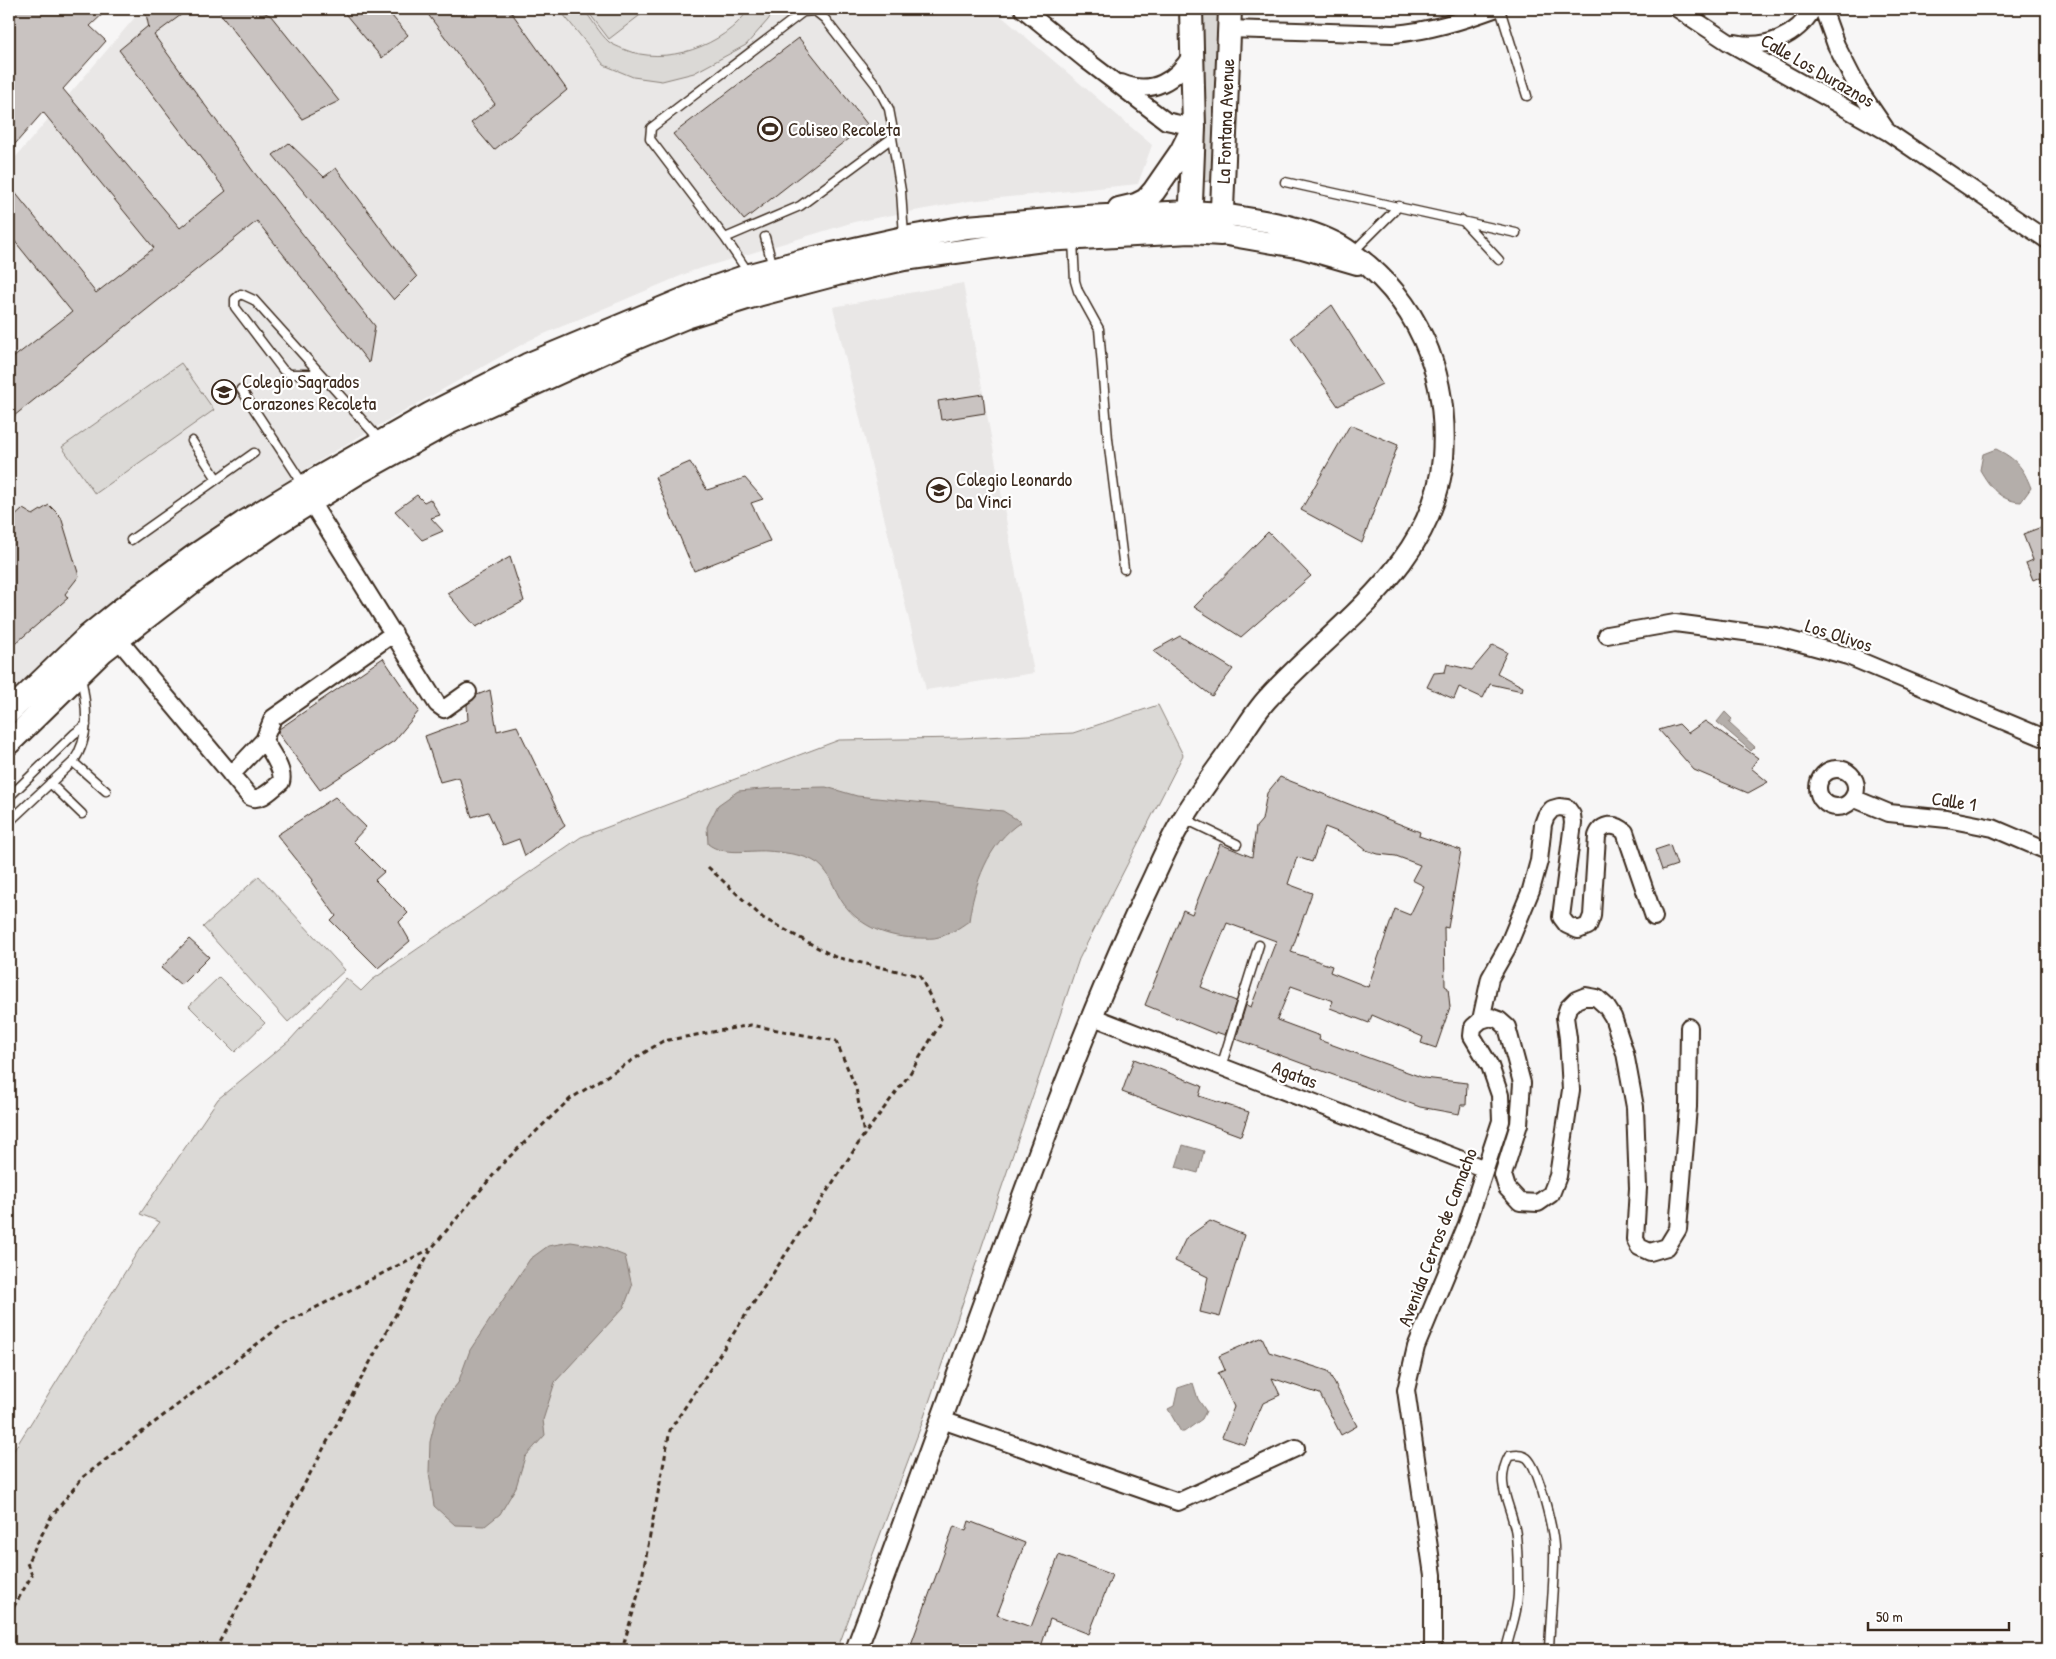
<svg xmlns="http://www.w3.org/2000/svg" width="2056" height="1659" font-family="'Patrick Hand',sans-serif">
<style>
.built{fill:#e9e7e6}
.green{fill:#dbd9d6;stroke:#8b827a}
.water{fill:#b4aeaa;stroke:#847972}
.building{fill:#c9c3c1;stroke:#3b2a1e;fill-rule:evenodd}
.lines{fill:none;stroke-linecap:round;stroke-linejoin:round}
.service-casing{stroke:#3b2a1e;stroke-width:11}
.minor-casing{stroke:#3b2a1e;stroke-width:20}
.tertiary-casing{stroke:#3b2a1e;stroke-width:24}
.secondary-casing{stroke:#3b2a1e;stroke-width:26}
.path{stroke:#3b2a1e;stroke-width:3;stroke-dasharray:5 4;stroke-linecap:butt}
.service{stroke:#fff;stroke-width:8}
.minor{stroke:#fff;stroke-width:16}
.tertiary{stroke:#fff;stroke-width:20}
.secondary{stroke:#fff;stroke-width:22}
.labels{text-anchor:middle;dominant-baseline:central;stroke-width:4.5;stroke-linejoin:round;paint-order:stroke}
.street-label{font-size:19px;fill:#3b2a1e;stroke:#fff}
.poi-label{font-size:19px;fill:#3b2a1e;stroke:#fff;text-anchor:start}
</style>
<rect width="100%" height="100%" fill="#f7f6f6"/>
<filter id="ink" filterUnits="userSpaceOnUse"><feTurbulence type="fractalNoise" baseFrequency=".02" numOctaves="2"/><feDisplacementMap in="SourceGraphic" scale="10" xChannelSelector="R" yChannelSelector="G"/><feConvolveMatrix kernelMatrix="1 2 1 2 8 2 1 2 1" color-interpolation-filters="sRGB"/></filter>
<g filter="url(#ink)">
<path class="built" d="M142,9h851l159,136 -14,39 -169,17 -115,21 -162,49 -162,69 -182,103 -137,85 -69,51 -115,103 -18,18v-535z
M963,283l71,390 -108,17 -93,-383z"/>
<path class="green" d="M559,9h24c9,10 16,24 26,33 4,3 10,5 14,7 42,18 101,-3 126,-40h26l-7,11 -22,25 -52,28 -32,8 -29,-4 -29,-12z
M586,9h62l-39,30z
M1202,9h19l-5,171 -15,2z
M181,363l33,47 -119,84 -33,-47z
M1158,705l25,50 -104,204 -158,467 -84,224h-828v-192l131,-210 20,-26 -20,-8 78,-115 72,-59 56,-62 15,13 11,-11 209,-143 258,-97 123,-2 111,-5z
M259,876l86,94 -57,52 -85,-95z
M219,977l46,46 -30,29 -46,-46z"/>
<path class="water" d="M1996,449c20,10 27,18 35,39l-10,14c-21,-1 -31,-15 -41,-32l3,-16z
M1725,712l7,7 -3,4 26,24 -4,4 -34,-29z
M826,787l31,9 146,15 18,11c-33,21 -47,63 -52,99 -10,7 -19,13 -30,16 -6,2 -13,1 -19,1 -31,0 -59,-10 -77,-35 -10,-14 -13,-35 -31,-43 -12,-6 -31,-8 -45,-9 -19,-1 -44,5 -59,-7l-1,-17 11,-22 20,-14 37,-3z
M1183,1145l21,6 -6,22 -22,-6z
M571,1242l31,5 23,9 7,30 -8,21 -69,75 -12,38 2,15 -20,22 -9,30 -16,27 -15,12 -30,-1 -21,-19 -5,-34 1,-30 7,-29 9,-15 12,-15 12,-33 60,-91 18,-13z
M1193,1383l5,16 8,12 -4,8 -18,13h-3l-13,-23 6,-3 4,-18z"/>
<path class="building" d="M9,9h99l-18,17 16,15 -43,48 117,139 46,-37 -107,-141 29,-24 1,2 -4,-19h44l-35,26 99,136 122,155 -6,37 -112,-142 -248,199v-59l63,-49 -63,-78v-49l87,108 58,-45 -111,-136 -34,39z
M217,9h41l13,7 68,85 -37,18z
M341,9h45l22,26 -26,23z
M424,9h85l58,81 -73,60 -23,-27 24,-19z
M799,38l68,86 -123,96 -71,-86z
M289,143l35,34 12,-9 81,109 -23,23 -121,-145z
M1332,305l50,79 -44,22 -47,-68z
M983,394l2,19 -44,7 -3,-19z
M1350,425l48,20 -36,98 -61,-33z
M690,462l17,28 38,-12 18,21 -12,4 19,38 -76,30 -39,-94z
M417,495l7,7 6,-3 10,16 -9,3 12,13 -21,9 -27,-29z
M49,505l12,12 18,59 -14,18 3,4 -59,51v-113l6,-5 -4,-11 12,-11 10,6z
M2047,525v67l-7,-15 -7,3 -7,-17 7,-3 -10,-26z
M1268,532l43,44 -70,61 -47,-30z
M510,557l14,44 -48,26 -29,-34z
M1180,636l53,33 -21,27 -59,-45z
M1493,645l14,7 -10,21 26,14 -1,4 -32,-7 -7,14 -24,-11 -5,12 -27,-12 7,-14 11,-1 2,-8 25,6z
M383,658l36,53 -25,30 -74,49 -42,-57 1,-4z
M490,690l7,41 20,-5 48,100 -40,30 -6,-17 -16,6 -15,-33 -16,5 -13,-40 -19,5 -15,-46 43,-16 -1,-15 10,-10z
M1705,721l53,37 -7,10 17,14 -20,11 -54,-23 -35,-40 20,-6 9,9z
M1280,777l140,55 -1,4 42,14 -13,78 -4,-1 1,59 3,2 2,19 -14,41 -15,-5 2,-6 -51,-22 -3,8 -39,-15 3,-7 -42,-15 -14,34 43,16 -1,4 105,38 43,5 -1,22h-5l-2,9 -39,-7 -184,-68 10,-34 5,2 25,-66 -49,-18 -26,64 35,14 -11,34 -9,-3v2l-71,-29 38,-95 9,4 28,-70 32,13 4,-30 6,-7 5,-27zM1325,827l23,9 18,14 12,4 18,2 24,9 -8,15 12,6 -14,29 -15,-6 -27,78 -38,-15 2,-6 -41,-14 21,-59 -24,-9 9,-27 15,5z
M335,797l31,30 -13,14 31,31 -9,8 33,33 -9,9 11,19 -32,27 -47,-47 5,-5 -24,-33 1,-3 -36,-45z
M1670,845l7,20 -15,5 -7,-20z
M189,939l20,18 -28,28 -20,-17z
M1134,1059l68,27 -3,10 50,16 -8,24 -119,-44z
M1210,1221l34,14 -24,82 -20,-5 8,-35 -33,-16 11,-23z
M1262,1337l7,15 59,19 29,55 -16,9 -21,-41 -48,-16 8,17 -17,8 -18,42 -23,-8 12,-30 -16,-34 7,-3 -6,-14z
M969,1521l56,22 -28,72 34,12 28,-72 53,20 -23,59 -39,-15 -10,31h-131l45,-124 12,5z"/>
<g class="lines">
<defs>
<path id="service" d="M1500,9l27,87
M1285,182l231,51
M1462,220l37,40
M765,237l8,30
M725,238l75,-32 92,-68
M1073,240l2,41 3,10 21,38 9,110 16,130
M1353,252l46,-46
M748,272l-23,-34 -75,-99 1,-11 152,-116 12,-1 10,8 52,67 12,23 3,16v13l9,53 3,45
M320,374h-30l-7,-4 -48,-63v-8l6,-5 13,6 127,141
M241,389l62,95
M192,441l25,38
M131,540l123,-87
M73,762l33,29
M50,783l32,31
M9,797l65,-63 12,-9
M1185,819l52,25
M9,822l64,-60c18,-25 14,-56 8,-85
M1221,1067l38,-122
M1506,1650c4,-19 13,-41 12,-61 0,-18 0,-36 -2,-54 -3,-28 -23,-50 -7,-79 6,-1 13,-2 18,2 12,10 26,72 27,88 1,33 -4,71 -5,104"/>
<path id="minor" d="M1023,9l63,51 80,61 28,6
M1678,9l50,33 160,90 159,108
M1823,9l13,36 23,45 26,38
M1228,29l166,5c35,-3 67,-13 100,-25
M1735,43c31,7 62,-7 78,-34
M1121,83c31,13 56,-3 71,-29
M311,502l126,202 7,5 24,-17
M1607,635l68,-12 100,13 73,20 199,83
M118,639l132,158c11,5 22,-8 31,-15 4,-12 -11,-30 -17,-42
M1818 788a19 19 0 1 1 38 0a19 19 0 1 1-38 0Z
M231,775l33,-35 9,-22 121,-85
M1853,798l36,15 58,6 46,9 54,23
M1091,1016l394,153
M1481,1020l9,-42 17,-30 24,-58 8,-29 4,-37 3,-8 6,-7 7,-2 8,1 5,7 1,8 -12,94 6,8 11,5 10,-4 4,-10 5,-80c5,-13 19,-13 28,-4l29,85
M942,1420l236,82 118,-54
M1433,1650v-75l-27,-185 10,-43 51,-123 34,-103 -1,-26 -10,-29 -18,-30 1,-9 8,-7 10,-3 8,3 8,7 15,56 -3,41 -16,51 4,13 13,14 18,1 13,-9 7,-18 13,-86 -3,-52 -3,-21 3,-9 8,-8 10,-4 11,2 9,8 7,11 12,36 10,54 3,81 -3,51 4,8 11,5 17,-5 11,-18 10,-122 1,-80"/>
<path id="tertiary" d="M1221,234l81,14 55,16
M856,1650c69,-179 131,-362 200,-542 29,-76 59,-150 94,-223 11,-23 21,-48 35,-69 15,-25 33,-48 49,-71 12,-16 22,-35 36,-49 66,-72 164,-131 173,-238 6,-85 -25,-161 -97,-209 -34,-22 -85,-29 -124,-35"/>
<path id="secondary" d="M1119,209l17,-4 10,-5 8,-9 27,-39 10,-20
M1190,228l4,-101 -3,-118
M9,712l79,-76 31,-25 75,-55 49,-33 61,-37 126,-72 97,-49 177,-74 46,-16 56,-15 98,-22 63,-11 119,-10 104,-5 32,2
M9,743l94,-92 97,-75 79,-54 82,-51 85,-47 180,-82 60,-25 64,-20 87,-23 67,-15 139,-19 147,-8 31,2 9,-225"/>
</defs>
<use href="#service" class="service-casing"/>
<use href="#minor" class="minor-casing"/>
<use href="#tertiary" class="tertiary-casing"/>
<use href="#secondary" class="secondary-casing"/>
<path class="path" d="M708,867l55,51 72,39 85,19 22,45 -33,54 -45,60
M9,1615l23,-40 -5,-12 24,-46 32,-40 199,-152 148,-76
M215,1650l216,-401 74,-88 65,-62 93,-58 88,-16 85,16 20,47 8,47 -194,295 -30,158 -18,62"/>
<use href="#service" class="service"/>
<use href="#minor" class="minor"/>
<use href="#tertiary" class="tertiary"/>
<use href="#secondary" class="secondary"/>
</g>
</g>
<defs>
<symbol id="stadium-ring" viewBox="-11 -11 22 22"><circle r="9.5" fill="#fff" stroke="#3b2a1e" stroke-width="1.5"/><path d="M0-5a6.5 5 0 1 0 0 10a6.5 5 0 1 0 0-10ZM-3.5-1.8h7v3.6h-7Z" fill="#3b2a1e"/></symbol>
<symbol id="school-ring" viewBox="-11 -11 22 22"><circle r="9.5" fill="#fff" stroke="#3b2a1e" stroke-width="1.5"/><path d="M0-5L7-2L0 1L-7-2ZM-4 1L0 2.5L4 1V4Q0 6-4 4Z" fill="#3b2a1e"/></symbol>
</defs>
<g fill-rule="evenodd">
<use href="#stadium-ring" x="756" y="115" width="28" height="28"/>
<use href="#school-ring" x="210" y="378" width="28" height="28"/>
<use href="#school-ring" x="925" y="476" width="28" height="28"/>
</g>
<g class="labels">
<g class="street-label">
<text transform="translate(1818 70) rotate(30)">Calle Los Duraznos</text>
<text transform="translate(1225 121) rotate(-88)">La Fontana Avenue</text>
<text transform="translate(1839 635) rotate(18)">Los Olivos</text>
<text transform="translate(1954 801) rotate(9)">Calle 1</text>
<text transform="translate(1295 1074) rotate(21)">Agatas</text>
<text transform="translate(1437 1237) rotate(-69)">Avenida Cerros de Camacho</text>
</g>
<g class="poi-label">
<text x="788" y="129">Coliseo Recoleta</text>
<text x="242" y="381">Colegio Sagrados<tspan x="242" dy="22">Corazones Recoleta</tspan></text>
<text x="956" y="479">Colegio Leonardo<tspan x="956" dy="22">Da Vinci</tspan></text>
</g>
</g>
<rect width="2056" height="1659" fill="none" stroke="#fff" stroke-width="30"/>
<rect x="15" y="15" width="2026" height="1629" fill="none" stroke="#3b2a1e" stroke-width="2" filter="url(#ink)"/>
<path d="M1868 1622v8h141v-8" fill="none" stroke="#3b2a1e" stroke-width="2.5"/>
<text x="1876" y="1622" font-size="15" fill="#3b2a1e" stroke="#ffffff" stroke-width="4" paint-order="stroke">50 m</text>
</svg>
